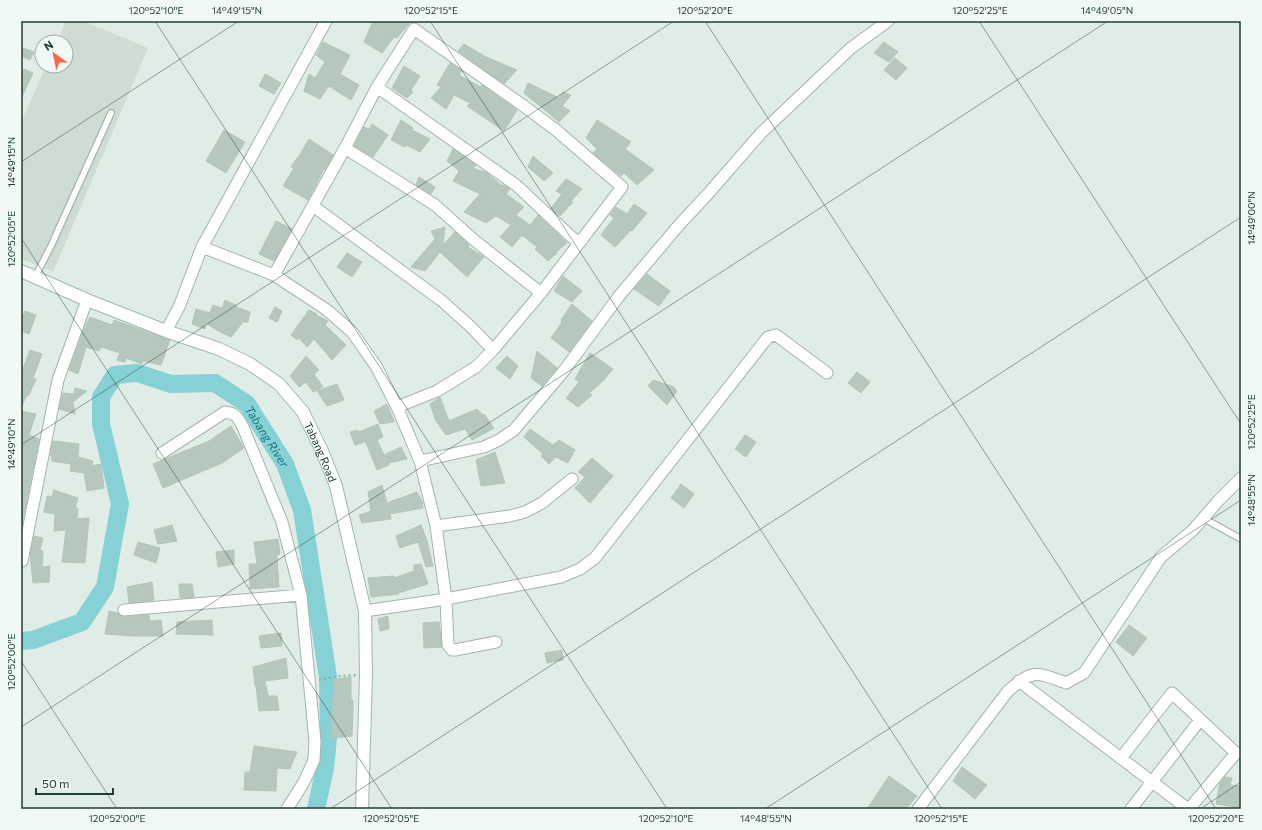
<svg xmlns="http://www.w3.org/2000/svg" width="1262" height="830" font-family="Commissioner,sans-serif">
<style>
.built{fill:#cfdcd4}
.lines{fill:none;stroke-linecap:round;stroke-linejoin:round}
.river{stroke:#85d1d5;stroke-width:18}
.building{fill:#b6c7be;stroke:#b2c6bc}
.service-casing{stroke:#a3b4ad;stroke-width:8}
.minor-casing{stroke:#a3b4ad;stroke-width:13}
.secondary-casing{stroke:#9eb9ad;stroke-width:14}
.path{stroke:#7fb29c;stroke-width:2;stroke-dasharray:2 3;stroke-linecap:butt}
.service{stroke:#fff;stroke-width:5.5}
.minor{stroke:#fff;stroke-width:11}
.secondary{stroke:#fff;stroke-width:12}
.ticks{fill:none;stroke:#203e33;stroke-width:1;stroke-opacity:0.45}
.labels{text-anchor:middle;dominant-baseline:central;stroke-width:3;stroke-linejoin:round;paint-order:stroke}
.street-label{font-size:11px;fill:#203e33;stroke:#f1f9f4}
.water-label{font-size:12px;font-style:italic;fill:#16777d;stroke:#f1f9f4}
.neatline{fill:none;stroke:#203e33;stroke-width:1.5}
.ticks-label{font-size:10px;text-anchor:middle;fill:#203e33}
</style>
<rect width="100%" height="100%" fill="#e0ece6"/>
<path class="built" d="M66,21h17l65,27 -95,224 -32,-13v-136l25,-57h20v-24h-9z"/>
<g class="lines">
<path class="river" id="s1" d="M21,641l12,-1 49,-18 23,-35 15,-83 -19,-80v-27l14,-22 22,-2 34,11 44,-1 32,21 38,60 17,46 26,167 1,51 -4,40 -9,41"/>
</g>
<path class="building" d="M373,21h38l-14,17 -3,-1 -12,16 -18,-11z
M323,42l27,13 -10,19 19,11 -8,15 -22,-14 -9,13 -16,-8 5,-17 6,4 10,-16 -9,-7z
M884,42l14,10 -9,10 -15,-9z
M464,44l22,13 31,13 -13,14 -46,-33z
M23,48l11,4 -4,8 -9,-4z
M895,58l12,10 -11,12 -12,-10z
M450,63l12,8 -3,4 22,12 1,-2 35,25 -13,21 -37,-25 3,-3 -16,-8 -8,14 -15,-11 10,-11 -4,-2z
M404,66l16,10 -9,14 2,2 -6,6 -15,-10z
M24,69l9,4 -12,26v-24z
M265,74l16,9 -7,11 -15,-8z
M528,83l31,15 4,-6 8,3 -9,11 8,5 -11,11 -35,-29z
M401,120l12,8 -1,2 18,9 -10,13 -14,-7 -1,2 -14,-7z
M597,120l34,22 -6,7 29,21 -17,15 -13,-12 -3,3 -28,-23 4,-4 -11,-11z
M372,124l16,11 -15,22 -19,-11 10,-19 5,2z
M224,130l21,12 -19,31 -20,-12z
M309,139l24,16 -8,15 -1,-1 -16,31 -25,-14 11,-18 -3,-1 6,-9h1z
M453,149l23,16 -3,3 14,5 15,13 1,-1 7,4 -4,5 18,13 -8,8 14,10 8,-10 29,28 -11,9 1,1 -9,8 -13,-12 2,-2 -15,-12 -10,12 -12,-10 11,-12 -15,-9 -10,7 -22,-11 16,-18 -27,-13 6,-10 -12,-10z
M533,156l20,17 -9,8 -16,-14z
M419,177l16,10 -4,7 -15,-9z
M566,179l16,10 -11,12 2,1 -13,14 -9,-8 11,-14 -6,-3z
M634,204l13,9 -15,18 -1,-1 -16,17 -14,-12 13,-17 -4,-3 6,-8 11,7z
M276,221l16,8 -18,32 -15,-7z
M445,227l-2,18 12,-13 14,13 -1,2 16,10 -17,20 -27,-25 -15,19 -14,-4 24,-28 -4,-8z
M347,253l15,9 -10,15 -15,-10z
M647,274l23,17 -11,15 -25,-17z
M563,276l19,15 -10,11 -18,-11z
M225,300l12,6 -1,1 14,5 -2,10h-5l-12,15 -13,-6 -12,-8 -1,6 -13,-5 4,-15 14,4 3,-8 9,3z
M572,304l20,17 -23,31 -18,-14 11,-16 -1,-2z
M275,307l7,4 -5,11 -8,-4z
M309,310l8,4 -1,1 12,6 -3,4 21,20 -14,15 -18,-21 -7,8 -8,-9 -2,2 -6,-5z
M25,311l11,4 -7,19 -8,-3v-11z
M90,317l22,8 2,-5 56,20 -9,25 -18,-4 -1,3 -16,-6 -1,4 -8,-2 3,-7 -19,-6 -2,4 -13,-4 -8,27 -9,-4 16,-43z
M30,350l12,4 -9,24 3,1 -7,16h-2l-6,12v-33z
M537,351l20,17 -15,18 -11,-8z
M590,353l23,16 -10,12 -14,12 3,2 -14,12 -12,-9 13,-16 -4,-3z
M306,356l13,14 -5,4 9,13 -10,5 -7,-10 -7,5 -9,-11z
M507,356l11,10 -8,13 -14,-11z
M857,372l13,10 -9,11 -13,-10z
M653,380l21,7 3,4 -10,14 -19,-19z
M337,384l7,16 -17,6 -10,-15z
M75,388l12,3 -14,11 2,12 -16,-5 4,-16 11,1z
M440,397l9,24 28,-12 6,6 1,-1 10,14 -22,12 -7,-11 -19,6 -10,-14 -6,-17z
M387,404l7,18 -14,2 -6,-13z
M21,411l15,3 -7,21 10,4 -18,90z
M378,424l5,13 -6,3 7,15 17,-8 6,12 -19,4 1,2 -12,5 -10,-25 -2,-3 -10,3 -5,-13 8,-2 1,2z
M231,426l13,22 -22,15 -59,25 -10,-24 56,-23z
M530,429l23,16 6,-5 16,10 -7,13 -12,-6 -7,7 -8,-8 2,-2 -19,-17z
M745,435l11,7 -10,15 -11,-8z
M53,441l26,3 -1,13 15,4 -1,5 9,-2 3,24 -17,3 -3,-18 -14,-2 1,-7 -19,-3v-4l-2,-1z
M495,452l10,31 -24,3 -5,-26z
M592,458l21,18 -23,27 -15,-15 10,-11 -7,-5z
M681,484l13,10 -10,14 -13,-10z
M382,485l5,18 30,-11 5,9 1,7 -33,6 1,5 -29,4 -3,-8 12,-4 -3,-19z
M54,490l24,8 -3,10h3l-1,11 12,-1 -4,45 -23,-1 4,-32 -12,1 1,-17 -11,-2 3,-16 5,1z
M172,525l5,16 -19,3 -4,-14z
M421,525l6,16 6,25 -7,1 -8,-25 -18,6 -4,-12z
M34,536l9,2 -3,12 3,1 -1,16 8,-1 -1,16 -16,1 -3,-28z
M278,539l2,15 -3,1 2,32 -29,2 -1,-25h8l-3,-22z
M138,542l22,6 -4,15 -22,-8z
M234,550v14l-16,3 -2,-15z
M421,564l7,20 -30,9 1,1 -28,3 -3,-19 26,-2v2l20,-7v-6z
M152,582l2,18 -25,3 -2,-16z
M179,584h13l2,13 -14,1z
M109,611l9,2 3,3 3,1 25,-2 1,6 11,-1 2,16h-30l-28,-2z
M388,616l1,13 -9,2 -2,-12z
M212,620l1,15 -37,-1 1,-12z
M439,622l3,25 -18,1 -1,-25z
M1129,625l18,13 -14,18 -17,-14z
M281,633l1,13 -21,2 -2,-12z
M562,650l1,10 -16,3 -2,-10z
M286,658l2,20 -23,3 3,15h9l2,14 -20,1 -3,-25h-1l-2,-19z
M351,677v23h2v6l-1,30 -20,2 -1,-26h1l3,-33z
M254,746l43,6 -7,17 -13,-1 -1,23 -32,-1 1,-18h5z
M962,767l25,18 -12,14 -22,-18z
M889,776l28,20 -11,13h-39z
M1225,777l7,1 -2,7 11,1v22l-25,-4 4,-21z"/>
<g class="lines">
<defs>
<path id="service" d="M35,277l16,-31 60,-133
M1203,518l38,21"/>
<path id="minor" d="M377,87l139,98 62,58
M345,148l90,57 39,35 67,53
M313,206l129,95 29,26 22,23
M202,247l72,28 53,35 25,22 24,34 21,41 23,54 16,65 10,73 2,46 4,5h3l41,-8
M274,275l71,-127 32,-61 37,-58 107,75 35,26 66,57 -81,106 -48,57 -17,17 -39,24 -40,16
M166,331l13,-24 23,-60 124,-226
M162,453l63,-41c11,1 13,6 18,15l39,95 19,73 14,146 -1,19 -10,22 -17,27
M420,461l64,-14 15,-7 15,-10 49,-58 56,-76 60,-71 28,-30 54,-62 90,-85 37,-27
M436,526l74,-10 15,-4 17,-9 30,-24
M22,561l36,-181 29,-80
M124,610l177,-15
M365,611l81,-12 115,-22 19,-8 15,-11 173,-221 8,-2 51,38
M1019,681l169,128
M1121,758l51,-65 64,60 -47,56
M918,809l90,-118c25,-22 28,-19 58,-8l18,-10 77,-116 32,-27 26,-30 22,-22
M1131,809l69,-89"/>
<g id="secondary">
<path id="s2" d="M21,271l66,29 79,31 53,18 31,15 29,20 24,28 19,39 14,35 29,125 1,64 -4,134"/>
</g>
</defs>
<use href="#service" class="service-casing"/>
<use href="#minor" class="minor-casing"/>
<use href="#secondary" class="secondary-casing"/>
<path class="path" d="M319,680l20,-4 17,-1"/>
<use href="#service" class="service"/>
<use href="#minor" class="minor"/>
<use href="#secondary" class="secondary"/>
</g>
<path class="ticks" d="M155,21l512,788M430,21l512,788M705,21l511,788M979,21l262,403M21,162l218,-141M21,238l371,571M21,445l653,-424M21,661l96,148M21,727l1087,-706M330,809l911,-592M765,809l476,-309M1200,809l41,-27"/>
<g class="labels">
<g class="street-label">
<text stroke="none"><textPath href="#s2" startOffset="363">Tabang Road</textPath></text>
</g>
<g class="water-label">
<text stroke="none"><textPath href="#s1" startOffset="504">Tabang River</textPath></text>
</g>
</g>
<rect width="1262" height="830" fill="none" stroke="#f1f9f4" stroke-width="44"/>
<g transform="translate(54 54) rotate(327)"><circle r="19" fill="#f1f9f4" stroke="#9daea7"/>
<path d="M0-3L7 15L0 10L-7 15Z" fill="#fa6850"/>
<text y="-6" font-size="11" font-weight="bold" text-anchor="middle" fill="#203e33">N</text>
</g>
<path d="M36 788v6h77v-6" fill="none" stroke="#203e33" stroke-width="2"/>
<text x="42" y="788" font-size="12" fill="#203e33" stroke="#f1f9f4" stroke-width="3" paint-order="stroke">50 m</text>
<rect x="22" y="22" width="1218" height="786" class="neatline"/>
<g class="ticks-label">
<text x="156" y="14">120°52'10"E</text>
<text x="237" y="14">14°49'15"N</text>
<text x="431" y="14">120°52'15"E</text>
<text x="705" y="14">120°52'20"E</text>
<text x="980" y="14">120°52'25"E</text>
<text x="1107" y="14">14°49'05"N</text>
<text transform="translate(11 162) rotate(-90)" y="4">14°49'15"N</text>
<text transform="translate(1251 218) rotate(-90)" y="4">14°49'00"N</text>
<text transform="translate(11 239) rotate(-90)" y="4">120°52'05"E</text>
<text transform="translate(1251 422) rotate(-90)" y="4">120°52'25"E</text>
<text transform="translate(11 444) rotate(-90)" y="4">14°49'10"N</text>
<text transform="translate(1251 500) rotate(-90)" y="4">14°48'55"N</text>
<text transform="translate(11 662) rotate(-90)" y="4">120°52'00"E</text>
<text x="117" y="822">120°52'00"E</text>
<text x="391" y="822">120°52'05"E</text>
<text x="666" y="822">120°52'10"E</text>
<text x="766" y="822">14°48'55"N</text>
<text x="941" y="822">120°52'15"E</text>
<text x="1216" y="822">120°52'20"E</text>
</g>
</svg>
